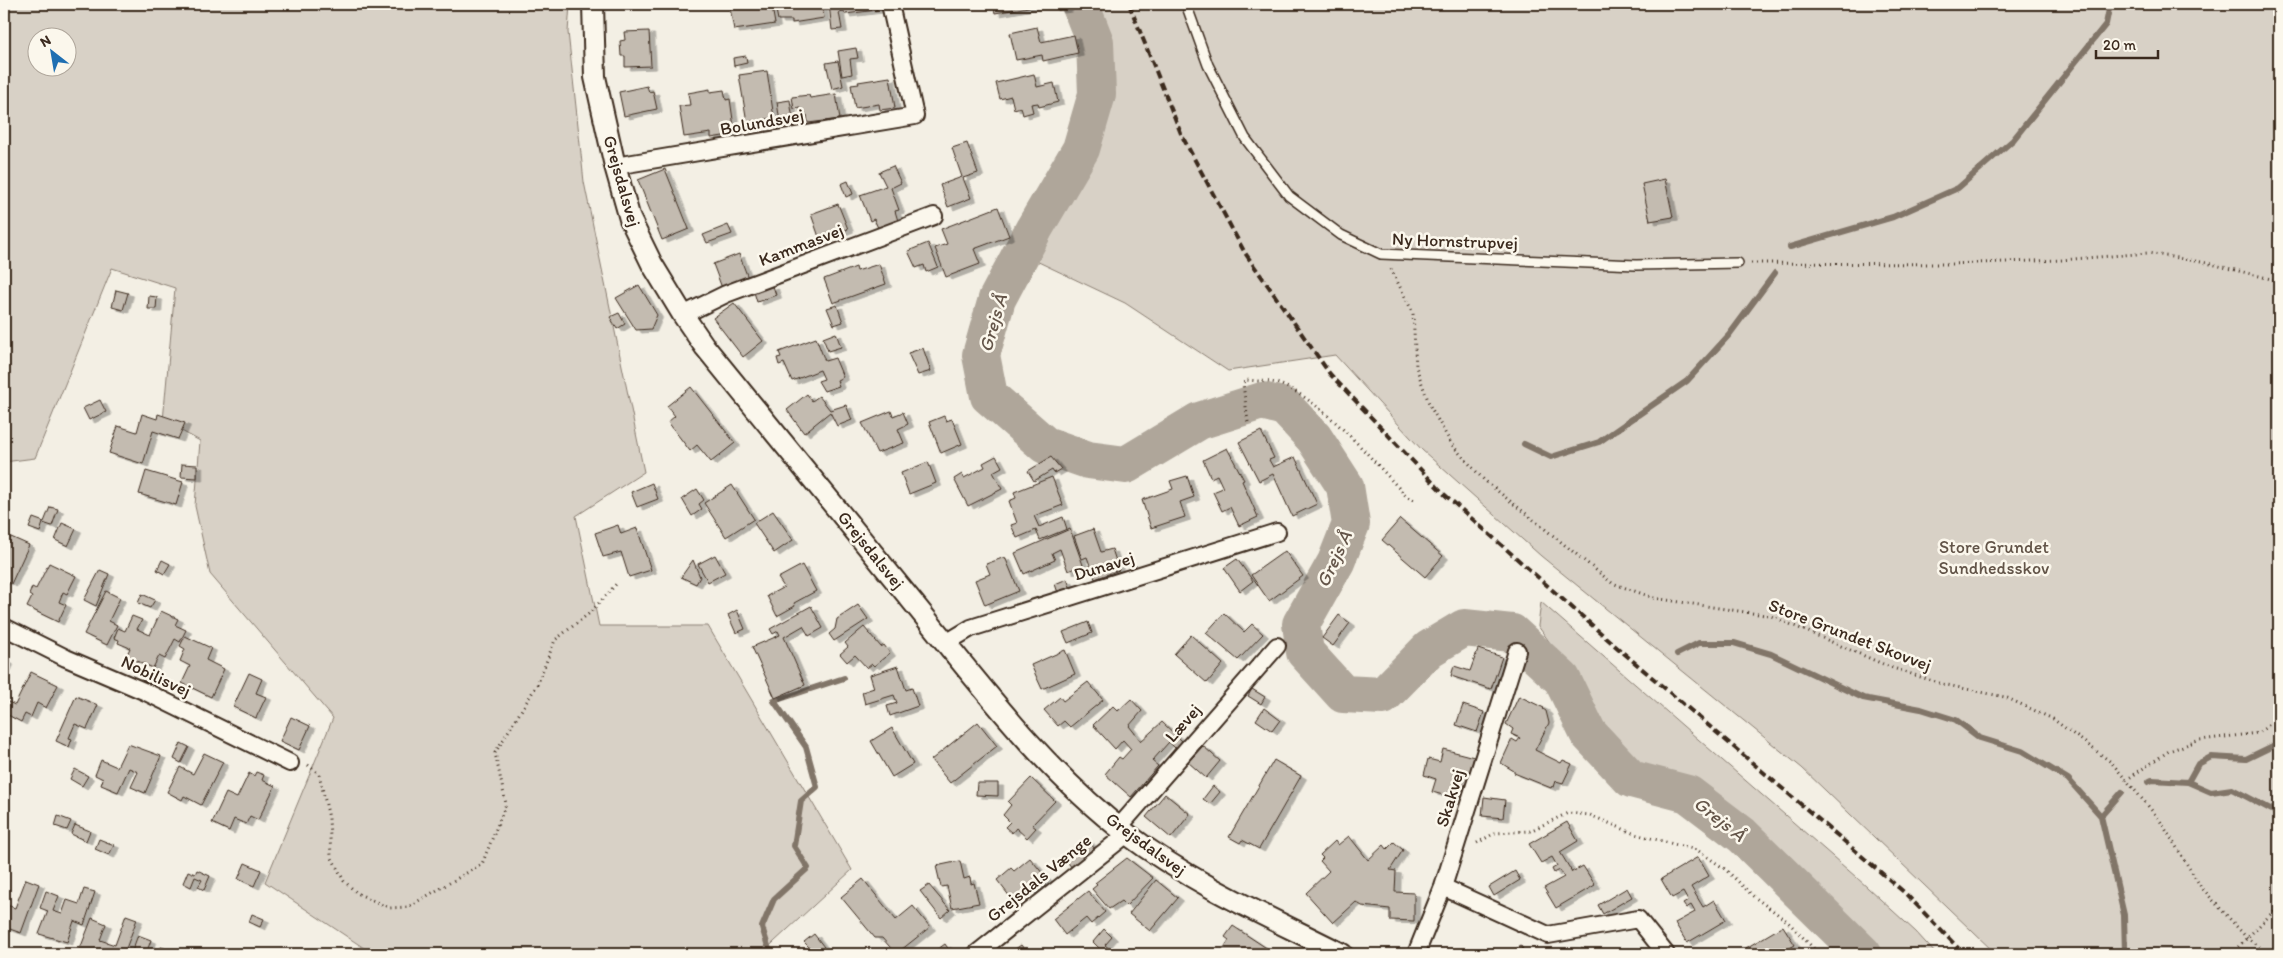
<svg xmlns="http://www.w3.org/2000/svg" width="2283" height="958" font-family="Itim,sans-serif">
<style>
.green{fill:#d8d1c6;stroke:#8a7e72;fill-rule:evenodd}
.lines{fill:none;stroke-linecap:round;stroke-linejoin:round}
.stream{stroke:#817468;stroke-width:6}
.river{stroke:#afa69a;stroke-width:38}
.building{fill:#c3bbb0;stroke:#3b2a1e;filter:url(#shadow)}
.service-casing{stroke:#3b2a1e;stroke-width:12}
.minor-casing{stroke:#3b2a1e;stroke-width:20}
.tertiary-casing{stroke:#3b2a1e;stroke-width:24}
.path{stroke:#3b2a1e;stroke-width:3;stroke-dasharray:1 4;stroke-linecap:butt}
.service{stroke:#fbf7ec;stroke-width:9}
.minor{stroke:#fbf7ec;stroke-width:16}
.tertiary{stroke:#fbf7ec;stroke-width:20}
.rail{stroke:#3b2a1e;stroke-width:4;stroke-dasharray:8 4;stroke-linecap:butt}
.labels{text-anchor:middle;dominant-baseline:central;stroke-width:5;stroke-linejoin:round;paint-order:stroke}
.street-label{font-size:18px;fill:#3b2a1e;stroke:#fbf7ec}
.park-label{font-size:18px;fill:#625448;stroke:#fbf7ec}
.water-label{font-size:19px;font-style:italic;fill:#645549;stroke:#fbf7ec}
</style>
<defs>
<filter id="shadow"><feDropShadow dx="5.5" dy="3" stdDeviation="0" flood-color="#0004"/></filter>
</defs>
<rect width="100%" height="100%" fill="#f3efe4"/>
<filter id="ink" filterUnits="userSpaceOnUse"><feTurbulence type="fractalNoise" baseFrequency=".02" numOctaves="2"/><feDisplacementMap in="SourceGraphic" scale="10" xChannelSelector="R" yChannelSelector="G"/><feConvolveMatrix kernelMatrix="1 2 1 2 8 2 1 2 1" color-interpolation-filters="sRGB"/></filter>
<g filter="url(#ink)">
<path class="green" d="M4,4h566l-2,28 16,150 60,290 -68,44 23,110h109l144,244 -91,84h-388l-108,-72 68,-164 -123,-144 -15,-68 5,-65 -37,-20 12,-133 -63,-20 -77,190 -31,4zM38,38h30v30h-30z
M1069,4h1210v950h-283l-194,-186 -261,-212 -119,-106 -87,-95 -107,16 -103,-68 -114,-54 72,-134 5,-49z
M1541,602l315,275 60,55 20,22h-55l-138,-136 -50,-33 -66,-23 -25,-31 -37,-67 -27,-38z"/>
<g class="lines">
<path class="stream" d="M1790,247l103,-30 65,-29 55,-48 93,-116 4,-20
M1524,444l27,13 48,-15 88,-61 42,-46 46,-62
M1677,654l22,-11h35l37,11 92,44 58,11 35,11 24,18 42,13 46,28 33,37
M2148,782l4,-2 36,2 23,10 21,-3 42,22 5,-6
M2188,782l10,-18 13,-7 35,2 33,-16
M2122,792l-21,24 23,99 1,39
M769,954l1,-1 -8,-26 12,-28 34,-31 -14,-22 7,-45 16,-14 -11,-40 -32,-46 70,-23"/>
<path class="river" d="M1080,4l15,38 2,52 -16,55 -47,80 -37,70 -16,56 8,41 56,49 43,15 38,5 73,-44 63,-20 23,6 29,31 31,48 6,38 -15,38 -35,62 4,28 38,42 40,2 46,-47 35,-21 48,5 50,46 26,54 43,46 57,15 54,41 121,119"/>
</g>
<path class="building" d="M745,4h30v2l-3,1 3,17 -41,6 -4,-22 15,-2z
M822,4l2,14 -32,5v-3h-14l-3,-15z
M829,4h47l1,6 -32,4 -1,-3 -5,1 3,17 -10,1z
M993,4h40l1,2 -39,7z
M1056,4h10l1,5 -9,1z
M1037,27l4,15 33,-7 4,18 -35,8 -1,-6 -26,5 -6,-27z
M649,31l2,35 -26,1v-11h-4l-1,-15 5,-1 -1,-8z
M856,48l2,10 -8,1 2,15 -10,2 -4,-25z
M746,56l1,7 -13,3 -1,-8z
M838,61l5,25 -11,3 -6,-26z
M767,71l7,47 -27,4 -8,-47z
M1034,74l3,13 17,-4 4,19 -19,5 -1,-4 -7,1 2,8 -10,3 -2,-8 -7,2 -3,-13 -11,3 -4,-16z
M890,77l5,31 -15,2 -1,-6 -24,4 -4,-23 8,-1 -1,-2z
M647,86l2,6 4,-1 4,18 -33,7 -5,-24z
M710,89v3l14,-2 2,10 4,-1 5,35 -24,4v-5l-27,4 -5,-31 11,-1 -2,-12z
M836,94l4,25 -32,4 -1,-8 -5,1 -2,-8 -6,1 -2,-12 17,-2 1,3z
M790,100l4,27 -13,2 -4,-27z
M967,143l11,30 -15,5 8,20 -23,9 -8,-22 22,-8 -10,-29z
M893,166l8,17 -10,5 8,22 -4,1 3,10 -20,7 -4,-9 -4,2 -10,-26 26,-9 -7,-14z
M665,169l24,60 -27,11 -24,-60z
M1665,179l8,38 -23,4 -8,-37z
M848,181l5,13 -7,3 -5,-13z
M838,204l10,25 -28,11 -9,-26z
M998,207l11,29 -35,13 6,15 -34,13 -11,-29 12,-4 -6,-15z
M728,225l4,9 -25,9 -4,-8z
M815,241l4,10 -13,5 -4,-11z
M928,243l10,24 -12,5 -2,-7 -8,3 -8,-17z
M739,254l9,24 -26,10 -9,-24z
M879,264l7,20 -53,19 -9,-24 32,-12 1,4z
M639,285l18,30 -6,14 -15,1 -20,-32z
M773,286l3,9 -19,7 -3,-10z
M116,290l12,3 -5,17 -11,-3z
M149,296l8,1 -1,12h-8z
M734,303l29,38 -20,16 -30,-39z
M837,305l6,17 -9,3 -7,-17z
M619,313l6,11 -8,5 -7,-12z
M836,333l5,14 -13,4 -5,-13z
M816,338l9,23 10,-3 8,19 -6,3 2,6 -15,5 -6,-10 6,-2 -4,-9 -28,11 -8,-18 -5,2 -2,-7 4,-1 -2,-5z
M923,348l8,23 -13,4 -10,-22z
M691,387l44,56 -24,19 -14,-17 -7,6 -22,-29 7,-6 -8,-10z
M807,394l5,7 7,-5 11,14 16,-5 6,15 -15,6 -7,-14 -26,21 -17,-23z
M100,400l6,12 -17,8 -6,-12z
M891,411l2,5 10,-4 5,12 -10,5 6,14 -27,10 -15,-30z
M142,414l15,5 1,-5 27,9 -7,16 -25,-8 -10,33 -34,-11 9,-27 19,6z
M944,416l2,5 6,-2 10,25 -21,9 -12,-31z
M1261,431l13,27 -5,2 4,7 22,-10 22,47 -25,12 -19,-42 -14,7 -20,-39z
M1227,448l17,32 -2,1 16,36 -19,9 -9,-19 -8,4 -9,-19 10,-4 -6,-13 -6,3 -8,-18z
M996,456l6,11 -9,5 9,17 -34,17 -14,-27 8,-5 2,4 21,-11 -2,-4z
M1051,457l10,12 -7,4 -2,-3 -18,11 -6,-10z
M928,462l8,21 -27,11 -8,-21z
M182,464l15,1v13l-16,-1z
M146,471l37,11 -7,23 -37,-11z
M1187,476l7,21 -14,5 5,15 -34,11 -9,-28 31,-11 -3,-8z
M1052,477l11,28 -29,11 5,11 24,-10 4,12 -27,11 -4,-10 -19,8 -6,-13 6,-2 -8,-22 7,-3 -2,-6z
M652,483l6,16 -21,8 -6,-15z
M732,485l22,34 -28,18 -22,-34z
M697,489l7,11 -5,4 3,5 -10,7 -10,-17z
M50,507l8,2 -6,17 -9,-3 -3,9 -11,-4 4,-10 11,4z
M773,511l20,29 -19,13 -20,-30z
M1400,519l43,37 -18,21 -43,-37z
M62,523l14,6 -8,17 -13,-6z
M618,525l3,9 16,-6 14,42 -22,7 -8,-25 -18,5 -8,-24z
M1070,529l13,36 -15,6 -8,-22 -8,4 3,7 -31,14 -9,-21z
M1093,529l8,23 11,-3 7,21 -24,9 -8,-22 -5,2 -8,-23z
M11,537l18,8 -18,39 -7,-4v-30z
M1285,551l18,25 -34,25 -18,-26z
M715,555l10,18 -17,9 -10,-18z
M1005,557l14,34 -34,14 -10,-25 15,-6 -4,-10z
M1237,559l16,22 -13,10 -16,-23z
M162,560l8,4 -6,10 -7,-4z
M693,560l7,17 -4,7 -15,-7z
M49,563l27,13 -9,18 -4,-2 -4,10 7,3 -8,17 -31,-15 5,-10 -3,-2 3,-8 4,2z
M802,565l14,26 -22,12 1,3 -18,10 -10,-20 17,-9 -6,-9z
M100,570l9,4 -13,32 -12,-6z
M1067,579l4,10 -13,4 -3,-9z
M106,591l14,7 -11,23 8,4 -10,20 -23,-11z
M142,594l13,6 -5,8 -12,-5z
M858,605l10,14 -34,22 -5,-7 6,-5 2,-10z
M811,606l12,22 -14,8 -6,-10 -19,11 21,48 -30,13 -23,-51 28,-12 -2,-4 -5,3 -3,-5z
M737,610l8,19 -9,4 -8,-18z
M161,611l17,8 -3,6 11,5 -6,12 -5,-3 -10,20 -6,-3 -6,12 -20,-9 -1,3 -7,-3 5,-11 -12,-5 1,-3 -5,-2 4,-10 7,3 7,-15 10,4 -5,9 13,6z
M1224,613l20,19 8,-8 11,10 -25,26 -32,-27z
M1339,615l11,8 -17,23 -11,-8z
M1088,622l4,11 -24,10 -5,-11z
M864,627l17,20 3,-2 6,8 -16,13 -2,-2 -5,4 -12,-13 -8,7 -7,-8 8,-7 -3,-4z
M1191,635l32,29 -16,19 -33,-29z
M185,636l26,12 -5,12 18,9 -13,28 -29,-14 8,-17 -10,-5 5,-12 -5,-3z
M1478,649l24,8 -11,32 -40,-13 3,-10 16,5z
M1065,650l10,24 -33,15 -11,-24z
M4,659l4,3 -4,9z
M898,666l8,24 6,-2 6,18 -28,10 -3,-10 10,-3 -3,-8 -29,9 -3,-12 12,-4 -4,-13z
M31,672l27,13 -12,23 -9,-5 -6,14 -6,-3 -4,8 -17,-9v-8l2,-4 9,4z
M249,673l13,6 -6,14 10,4 -10,21 -23,-11z
M1088,682l15,18 -33,27 -6,-6 -6,5 -14,-16 16,-13 3,4z
M1252,689l13,8 -4,7 -13,-8z
M76,696l22,9 -11,24 -12,-5 -6,14 3,1 -3,8 -13,-6z
M1519,696l25,12 -1,1 3,2 3,12 -14,27 26,13 2,-3 9,4 -9,19 -7,-2 -2,6 -2,-1 -1,2 -37,-15v-2l-13,-8 11,-24 5,3 3,-4 -9,-4 2,-5 -7,-5z
M1131,699l11,12 -13,15 12,15 21,-19 21,20 -7,7 -7,-7 -17,19 6,5 -27,31 -26,-23 14,-17 3,2 9,-10 -8,-9 -8,9 -22,-24 20,-19 5,5z
M1463,705l21,7 -7,20 -21,-7z
M1264,708l16,12 -8,11 -16,-11z
M291,717l19,9 -11,24 -19,-9z
M978,722l19,24 -47,37 -19,-23z
M892,728l21,36 -21,13 -21,-36z
M181,743l8,4 -8,16 -7,-4z
M128,744l33,12 -16,37 -14,-6 7,-15 -9,-4 -11,24 -17,-7 2,-6 -8,-4 6,-15 16,7z
M1203,746l17,15 -14,17 -18,-16z
M1443,749l31,8 -10,40 -16,-4 -1,3 -15,-4 4,-13 -12,-4 4,-16 12,3z
M204,753l19,9 -22,43 -17,-9 -2,4 -15,-8 13,-25 13,7z
M1274,760l27,16 -42,73 -17,-9 -2,3 -11,-6z
M75,769l13,7 -6,10 -12,-7z
M256,772l8,3 -2,5 13,6 -17,34 -8,-4 -4,8 -12,-5 -5,12 -17,-8 14,-30 11,5 12,-25 5,3z
M1031,778l24,23 -23,24 4,3 -9,10 -11,-10 -4,5 -7,-6 5,-5 -7,-7 8,-10 -3,-3z
M977,783h21v13l-22,-1z
M1213,786l7,6 -10,12 -7,-5z
M1165,794l25,20 -19,24 -25,-21z
M1484,797l21,3 -2,18 -21,-2z
M58,816l13,5 -4,9 -12,-4z
M1567,822l11,19 -18,11 12,20 11,-6 12,19 -39,23 -12,-20 20,-11 -4,-7 -6,3 -2,-4 5,-3 -5,-9 -11,6 -12,-19z
M75,825l15,6 -4,10 -15,-7z
M1349,836l19,24 16,-15 3,4 7,-7 9,8 -13,20 6,1 -1,21 19,1v28l-24,-1v-11l-28,-3 -6,-4 -23,21 -27,-30 23,-22 -9,-10 3,-3 -3,-3 15,-14 3,4z
M1086,838l9,11 -23,19 -9,-12z
M99,839l15,6 -5,10 -14,-6z
M1698,857l11,19 -18,11 12,20 11,-7 12,20 -39,23 -12,-20 20,-11 -4,-7 -5,3 -3,-4 5,-3 -5,-9 -11,6 -11,-19z
M1030,858l18,22 -16,13 -3,-3 -15,12 -17,-22 14,-12 3,3z
M1127,858l26,20 -27,28 -5,-5 -12,8 -17,-20 5,-4 -2,-2z
M960,861l4,18 6,-2 1,7 3,-1 5,20 -27,5 -5,-22 -6,1 -5,-21z
M245,863l16,7 -7,16 -16,-7z
M197,870l13,6 -6,14 -6,-3 4,-7 -7,-3 -4,10 -8,-4 5,-12 7,3z
M1515,871l5,9 -26,16 -5,-9z
M26,879l13,5 -18,49 -17,-6v-23l11,4z
M863,879l33,41 17,-14 17,21 -34,27 -14,-16h-7l-34,-41z
M1156,880l22,18 -28,33 -21,-17z
M929,885l21,25 -9,8 -21,-27z
M1627,888l5,9 -29,17 -5,-9z
M84,889l11,3 -11,33 -10,-4 -7,21 -28,-8 9,-23 -8,-3 6,-17 13,5 -6,15 9,3 5,-14 12,4z
M1088,891l17,21 -14,12 -5,-6 -21,17 -12,-16z
M252,914l12,5 -4,8 -11,-5z
M126,915l11,4 -13,35h-46l14,-36 14,6 -6,16 15,5z
M1233,926l41,27 -1,1h-53l9,-14 -4,-3z
M1783,926l12,19 -16,9h-30l-3,-6z
M1104,929l8,8 -7,8 7,6 -3,3h-4l-12,-12z
M814,934l10,13 -8,7h-13l7,-6 -6,-6z
M138,935l13,5 -5,14h-15z
M945,944l7,10h-21z
M1021,945l7,9h-20z
M1521,946l5,8h-18z
M161,947l15,5 -1,2h-16z"/>
<g class="lines">
<defs>
<path id="service" d="M1186,4l22,61 37,73 44,58 52,39 40,19 255,11 102,-2"/>
<path id="minor" d="M615,166l300,-50 -25,-112
M683,315l43,-21 208,-78
M4,627l62,31 80,34 144,71
M946,643l25,-15 306,-96
M1119,827l158,-181
M1443,887l105,48 90,-16 28,35
M976,954l151,-120
M1416,954l27,-67 74,-236"/>
<path id="tertiary" d="M593,4l2,73 20,89 15,53 22,45 31,51 22,32c72,88 144,176 215,264 64,79 126,161 207,223 66,50 142,83 215,120"/>
</defs>
<use href="#service" class="service-casing"/>
<use href="#minor" class="minor-casing"/>
<use href="#tertiary" class="tertiary-casing"/>
<path class="path" d="M1751,263l198,1 112,-4 87,-7 59,10 72,18
M1391,269l22,44 3,54 14,39 22,39 32,35 128,103 42,15 117,18 119,51 52,17 63,13 48,22 58,43 48,57 42,68 46,51 21,16
M1248,422l-5,-38 3,-4c9,1 21,1 30,3 45,14 99,80 131,114l8,3
M308,765l11,9 10,44 2,38 13,25 13,12 32,15 19,-1 74,-43 24,-60 -11,-51 42,-68 18,-45 36,-28 26,-29
M2126,780l43,-29 31,-11 58,-7 21,-15
M1477,843l18,-10 35,-2 38,-18 22,2 45,19 62,16 28,19 28,27 34,25 32,33
M1575,954l7,-4 1,-4
M2231,954l48,-48"/>
<use href="#service" class="service"/>
<use href="#minor" class="minor"/>
<use href="#tertiary" class="tertiary"/>
<path class="rail" d="M1129,4l53,132 63,117 85,121 114,120 176,156 285,243 59,61"/>
</g>
</g>
<g class="labels">
<g class="street-label">
<text transform="translate(762 122) rotate(-10)">Bolundsvej</text>
<text transform="translate(622 181) rotate(74)">Grejsdalsvej</text>
<text transform="translate(1455 241) rotate(2)">Ny Hornstrupvej</text>
<text transform="translate(801 245) rotate(-21)">Kammasvej</text>
<text transform="translate(871 550) rotate(51)">Grejsdalsvej</text>
<text transform="translate(1104 566) rotate(-17)">Dunavej</text>
<text transform="translate(1850 635) rotate(21)">Store Grundet Skovvej</text>
<text transform="translate(156 676) rotate(25)">Nobilisvej</text>
<text transform="translate(1183 723) rotate(-49)">Lævej</text>
<text transform="translate(1450 798) rotate(-73)">Skakvej</text>
<text transform="translate(1146 844) rotate(36)">Grejsdalsvej</text>
<text transform="translate(1039 878) rotate(-39)">Grejsdals Vænge</text>
</g>
<g class="park-label">
<text x="1994" y="547">Store Grundet<tspan x="1994" dy="21">Sundhedsskov</tspan></text>
</g>
<g class="water-label">
<text transform="translate(993 323) rotate(-74)">Grejs Å</text>
<text transform="translate(1334 559) rotate(-65)">Grejs Å</text>
<text transform="translate(1720 819) rotate(38)">Grejs Å</text>
</g>
</g>
<rect width="2283" height="958" fill="none" stroke="#fbf7ec" stroke-width="20"/>
<rect x="10" y="10" width="2263" height="938" fill="none" stroke="#3b2a1e" stroke-width="2" filter="url(#ink)"/>
<g transform="translate(52 52) rotate(329)"><circle r="24" fill="#fbf7ec" stroke="#aea59a"/>
<path d="M0-4L9 19L0 12L-9 19Z" fill="#1f6fb2"/>
<text y="-8" font-size="14" font-weight="bold" text-anchor="middle" fill="#3b2a1e">N</text>
</g>
<path d="M2096 50v8h62v-8" fill="none" stroke="#3b2a1e" stroke-width="2.5"/>
<text x="2103" y="50" font-size="15" fill="#3b2a1e" stroke="#fbf7ec" stroke-width="4" paint-order="stroke">20 m</text>
</svg>
